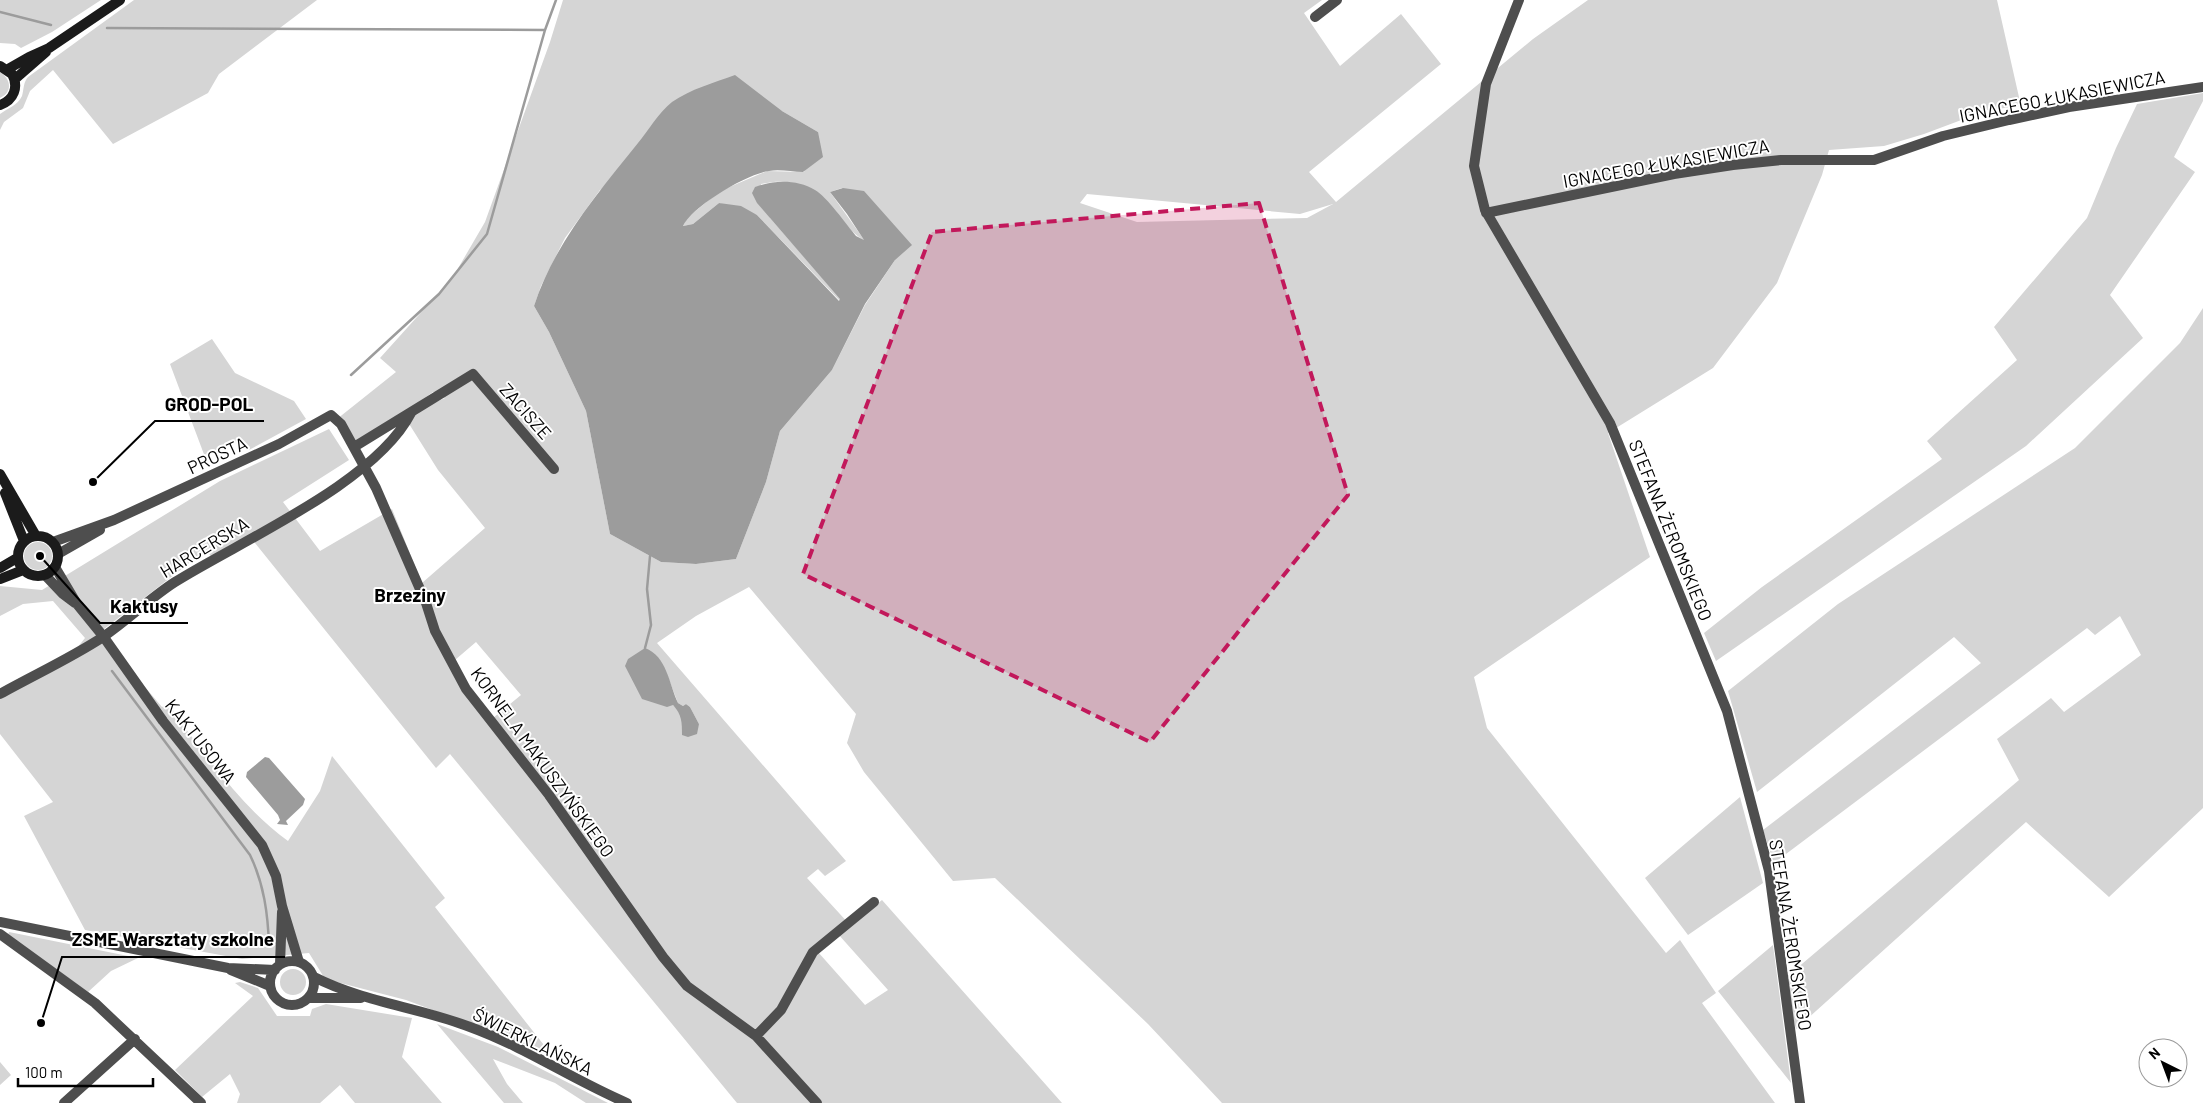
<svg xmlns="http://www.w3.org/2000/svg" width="2203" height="1103" font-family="Barlow,sans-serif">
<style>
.green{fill:#d5d5d5;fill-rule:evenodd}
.water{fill:#9c9c9c}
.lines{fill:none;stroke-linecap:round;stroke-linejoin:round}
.stream{stroke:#9c9c9c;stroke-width:2.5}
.minor{stroke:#4e4e4e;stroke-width:10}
.tertiary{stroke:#4e4e4e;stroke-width:10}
.secondary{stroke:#1b1b1b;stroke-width:10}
.marked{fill:#c2185b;fill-opacity:0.2;stroke:#c2185b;stroke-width:4;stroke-dasharray:10 6;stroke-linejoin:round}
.labels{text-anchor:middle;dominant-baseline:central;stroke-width:4;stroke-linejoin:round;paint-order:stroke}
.street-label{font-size:18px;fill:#000;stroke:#fff}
.neighbourhood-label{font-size:19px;font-weight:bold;fill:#000;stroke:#fff}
.leader{fill:none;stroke:#000;stroke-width:2}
.callout-dot{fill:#000;stroke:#fff;stroke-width:2}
.callout-label{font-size:19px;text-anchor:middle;font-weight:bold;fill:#000;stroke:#fff;stroke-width:4;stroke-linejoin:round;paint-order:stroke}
</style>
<rect width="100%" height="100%" fill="#fff"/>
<path class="green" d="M0,0h101l-49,32 -31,16 -6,-4 -15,-1z
M134,0h183l-98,74 -11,19 -95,51 -60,-74 -23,21 -7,17 -19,14 -4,8v-16c8,-6 17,-8 22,-18 2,-7 1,-13 6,-19z
M563,0h759l-18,13 36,53 61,-52 40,50 -132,108 27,30 197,-163 55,-39h409l24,106 -33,4 -64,24 -40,12 -55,4 -7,25 -45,108 -64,85 -105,65 42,124 -176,120 13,51 179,225 14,-13 36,53 -14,10 73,100h-553l-74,-79 -153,-146 -42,3 -89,-109 -17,-29 9,-29 -107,-127 -53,29 -39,27 189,218 -21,15 -7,-7 -11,9 43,47 32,-25 180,203h-325l-287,-349 -14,14 -185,-230 -38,21 -7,-9 -107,83 63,74 10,-5 2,12c35,44 68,94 114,127l32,-50 12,-35 113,142 -10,9 116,147 -145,-54 -81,-21 -16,-26 -67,6 -157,-29 -61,-114 29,-14 -53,-68v-38l69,-38 16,-20 -32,-37 -30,3 -23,12v-30l42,4 178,-109 109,-52 20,31 -66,42 37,49 72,-42 30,74 63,-55 -47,-58 -32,-51 5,-6 34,-15 -12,-6 -30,21 -48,28 -18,-22 59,-47 -16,-14 73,-81 32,-55 65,-180zM782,111l36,21 -14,40 -37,-1 -47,20 -33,27 -4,8 10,-2 26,-21 38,12 83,86 1,-2 -71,-81 -9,-34c37,-8 55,6 78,33 9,9 15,18 26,24l-35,-49 12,-4 53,72 -30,45 -33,65 -52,61 -14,51 -30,77 -40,5 -35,-2 -51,-28 -24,-123 -37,-79 -15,-26 7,-20 24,-48 35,-48zM1087,194l213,20 33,-10 -26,14 -170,4 -57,-19zM476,642l45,53 -28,23 -25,-32 -13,-26zM666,672l12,31 5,3 3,-2 4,3 9,17 -17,11 1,-14 -3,-8 -7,-8zM838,934l50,56 -23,15 -47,-53z
M0,72c11,7 13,20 0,26z
M2203,93v8l-29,56 21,15 -85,123 33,43 -117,108 -310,215 -12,-28 58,-46 180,-128 -15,-18 90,-81 -23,-33 93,-109 29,-70 21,-44z
M2203,308v500l-94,89 -83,-75 -230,207 -13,-49 236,-200 -22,-41 54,-41 13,14 77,-57 -21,-39 -25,19 -8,-7 -313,235 -11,-33 218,-167 -27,-26 -197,155 -29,-101 110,-87 237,-156 105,-105z
M212,339l23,34 59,28 12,18 -57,31 -7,-10 -37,17 -35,-93z
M24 556a14 14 0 1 1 28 0a14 14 0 1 1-28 0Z
M1740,797l23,86 -75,52 -43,-57z
M9,932l129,26 -27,13 -23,21 -80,-57z
M1773,945l18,138 -73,-92z
M280 982a13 13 0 1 1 26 0a13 13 0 1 1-26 0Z
M240,982l18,6 19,28h33l2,-7 14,-5 86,14 -10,39 40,46h-87l-15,-18 -20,18h-83l3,-9 -10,-20 -28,23 -27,-27 78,-74 -18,-13z
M437,1024l61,23 110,56h-22l-31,-20 -62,-24 14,25 16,19h-19z
M0,1062l11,13 -11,10z"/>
<path class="water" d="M735,75l47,36 36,21 5,25 -20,15c-11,0 -23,-3 -34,-1 -21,2 -78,36 -86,55l10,-2 26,-21 22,3 16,9 82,86 1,-2 -83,-96 -5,-10 3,-6c18,-7 42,-8 60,3 12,7 31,34 41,46l8,4 -17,-26 -17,-22 13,-4 21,3 48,54 -17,15 -30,44 -33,66 -52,61 -14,51 -30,77 -40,5 -35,-2 -51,-28 -24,-123 -37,-79 -15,-26c20,-62 64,-113 104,-163 10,-12 21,-31 34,-41 19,-13 41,-19 63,-27z
M645,648c22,8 24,36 33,55l5,3 3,-2 4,3 9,17 -2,10 -9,3 -6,-2c0,-13 0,-20 -9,-30l-6,2 -25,-8 -17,-33 3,-7z
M265,757l4,1 36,41 -2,6 -17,16 2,4 -11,-1 3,-4 -2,-5 -32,-38 1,-5z"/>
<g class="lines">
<path class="stream" d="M0,12l51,13
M107,28l438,2
M351,375l88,-81 48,-60 58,-204 11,-30
M645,648l6,-23 -4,-36 3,-33
M112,671l138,184c14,29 18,59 19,91"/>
<path class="minor" d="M1519,0l-33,84 -12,82 11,44 125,213 117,288 42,160 31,232
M1315,17l22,-17
M1486,213l188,-39 59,-9 48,-5h93l69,-24 66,-16 60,-13 134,-20
M354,447l119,-73 81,95
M53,542l61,-22 165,-76 52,-29 10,9 35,64 50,115 9,28 31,58 11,14 72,92 114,162 24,29 69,50 61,67
M58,554l42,-24
M0,694c34,-19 71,-36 103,-57 25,-17 47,-39 72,-55 67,-42 200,-99 236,-169
M0,934l95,69 106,100
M756,1036l25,-26 32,-58 61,-50
M64,1103l71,-64"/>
<path class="tertiary" d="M55,567l22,37 26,32 60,85 99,124 14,31 6,30 17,56
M45,575l18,19 12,9
M0,922l228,46 47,2
M270 983a22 22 0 1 1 44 0a22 22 0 1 1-44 0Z
M280,964l2,-52
M231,970l39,16
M314,977c49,25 104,30 156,50 55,20 103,53 157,76
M309,998h52"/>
<path class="secondary" d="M0,66l12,8c7,13 2,26 -12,31
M8,69l21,-12 20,-9 71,-48
M15,79l31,-27
M0,474l36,62
M5,493l19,48
M18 556a20 20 0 1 1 40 0a20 20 0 1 1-40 0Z
M0,568l17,-10
M0,579l23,-9"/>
</g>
<path class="marked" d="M1259,203l89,292 -198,247 -347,-168 129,-342z"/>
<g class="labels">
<g class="street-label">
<text transform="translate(2062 96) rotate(-11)">IGNACEGO ŁUKASIEWICZA</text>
<text transform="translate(1666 163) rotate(-10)">IGNACEGO ŁUKASIEWICZA</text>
<text transform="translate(526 411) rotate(49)">ZACISZE</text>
<text transform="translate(217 455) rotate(-25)">PROSTA</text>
<text transform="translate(1671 530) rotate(68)">STEFANA ŻEROMSKIEGO</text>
<text transform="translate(204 547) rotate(-31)">HARCERSKA</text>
<text transform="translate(201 741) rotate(52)">KAKTUSOWA</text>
<text transform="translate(543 762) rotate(54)">KORNELA MAKUSZYŃSKIEGO</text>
<text transform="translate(1791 935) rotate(81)">STEFANA ŻEROMSKIEGO</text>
<text transform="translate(533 1041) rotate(26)">ŚWIERKLAŃSKA</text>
</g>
<g class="neighbourhood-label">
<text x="410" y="594">Brzeziny</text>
</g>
</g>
<path class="leader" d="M93 482L155 421H264M40 556L100 623H188M41 1023L62 957H285"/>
<g class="callout-dot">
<circle cx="93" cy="482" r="5"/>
<circle cx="40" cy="556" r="5"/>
<circle cx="41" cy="1023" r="5"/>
</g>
<g class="callout-label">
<text x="209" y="411">GROD-POL</text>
<text x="144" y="613">Kaktusy</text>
<text x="173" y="946">ZSME Warsztaty szkolne</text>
</g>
<g transform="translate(2163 1063) rotate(318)"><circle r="24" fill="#ffffff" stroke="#999999"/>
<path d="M0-4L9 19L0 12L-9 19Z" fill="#000000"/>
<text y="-8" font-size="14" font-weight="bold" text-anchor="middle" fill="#000000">N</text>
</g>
<path d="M18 1078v8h135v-8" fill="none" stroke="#000000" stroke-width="2.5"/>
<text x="25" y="1078" font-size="15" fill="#000000" stroke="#ffffff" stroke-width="4" paint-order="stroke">100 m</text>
</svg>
